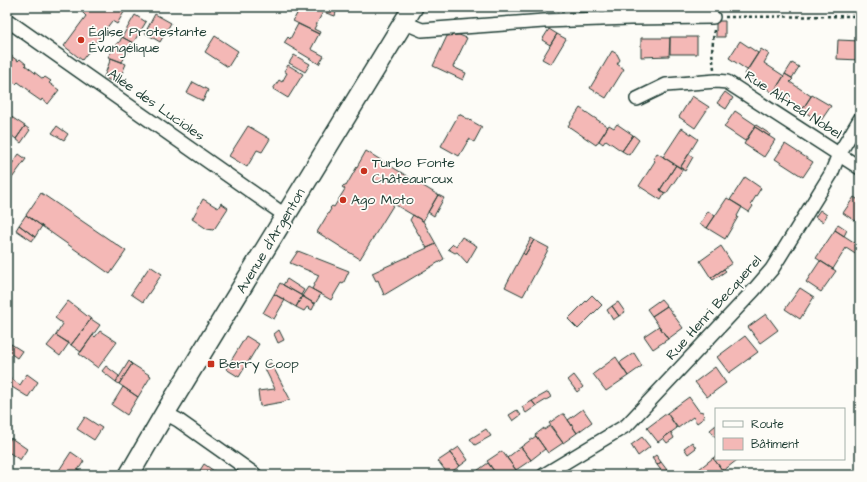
<svg xmlns="http://www.w3.org/2000/svg" width="867" height="482" font-family="'Architects Daughter',sans-serif">
<style>
.building{fill:#f4b8b6;stroke:#1f3d34}
.lines{fill:none;stroke-linecap:round;stroke-linejoin:round}
.street-casing{stroke:#1f3d34;stroke-width:16}
.secondary-casing{stroke:#1f3d34;stroke-width:22}
.path{stroke:#1f3d34;stroke-width:2.5;stroke-dasharray:3 3;stroke-linecap:butt}
.street{stroke:#fdfcf7;stroke-width:13}
.secondary{stroke:#fdfcf7;stroke-width:19}
.poi-dot{fill:#c8321e;stroke:#fdfcf7;stroke-width:1.5}
.labels{text-anchor:middle;dominant-baseline:central;stroke-width:3.5;stroke-linejoin:round;paint-order:stroke}
.poi-label{font-size:14px;fill:#1f3d34;stroke:#fdfcf7;text-anchor:start}
.street-label{font-size:14px;fill:#1f3d34;stroke:#fdfcf7}
</style>
<rect width="100%" height="100%" fill="#fdfcf7"/>
<filter id="ink" filterUnits="userSpaceOnUse"><feTurbulence type="fractalNoise" baseFrequency=".025" numOctaves="2"/><feDisplacementMap in="SourceGraphic" scale="8" xChannelSelector="R" yChannelSelector="G"/><feConvolveMatrix kernelMatrix="1 2 1 2 8 2 1 2 1" color-interpolation-filters="sRGB"/></filter>
<g filter="url(#ink)">
<path class="building" d="M127,7l-10,17 -5,-3 -30,39 -18,-14 22,-30 -6,-6 3,-2z
M307,7l24,1h6l-2,8 -12,-4 -9,17 6,3 -1,2 -26,-13 6,-11 5,2z
M155,14l16,9 -11,19 -15,-9z
M135,15l11,7 -13,21 -11,-6z
M716,21h9v16h-9z
M298,24l21,10 -8,15 13,7 -5,8 -35,-21 4,-6 2,2z
M549,29l8,5 -7,11 -8,-5z
M557,34l9,5 -15,25 -9,-5z
M459,35l8,3 -14,29 13,6 -3,7 -30,-14 14,-30z
M215,36l23,15 -10,16 -23,-15z
M122,37l11,6 -11,19 -14,-5 10,-15 1,1z
M670,37h27v17h-27z
M641,38h29l-1,18 -28,1z
M838,40l22,1v19l-23,-1z
M740,41l18,12 -11,17 -18,-12z
M761,49l8,5 -5,9 20,13 -11,17 -28,-19z
M612,51l5,3 3,6 -3,4 7,5 -18,29 -16,-10z
M7,53l11,8 2,-2 6,5 -1,1 18,14 2,-2 6,4 -2,2 10,7 -11,14 -6,-5 -1,2 -13,-9 2,-1 -12,-9 -2,2 -9,-7z
M294,55l16,9 -5,8 -16,-9z
M111,58l15,6 -9,21 -13,-8z
M792,63l7,4 -7,11 -7,-4z
M288,65l15,9 -15,24 -15,-9 6,-9 3,2 5,-9 -3,-2z
M785,74l8,5 -3,3 21,14 -9,14 -28,-18z
M193,82l15,8 -5,11 -16,-8z
M725,92l8,6 -7,11 -9,-6z
M812,95l19,11 -11,16 -18,-12z
M692,96l17,11 -14,21 -16,-11z
M580,108l28,19 -12,18 -28,-19z
M735,111l21,14 -11,16 -21,-14z
M7,114l18,12 -9,13 -9,-7z
M459,114l23,13 -8,15 -5,-3 -10,17 -18,-10z
M617,124l16,11 -11,16 -16,-11 -3,4 -4,-3 10,-16 5,3z
M756,125l14,9 -1,2 -14,-9z
M25,126l5,4 -9,13 -5,-4z
M57,126l11,8 -4,6 -12,-7z
M248,126l22,13 -8,13 -5,-2 -10,17 -18,-11z
M755,127l20,13 -11,17 -20,-13z
M682,128l16,11 -18,29 -17,-11z
M633,135l6,5 -10,15 -7,-4z
M785,144l28,18 -10,15 -28,-18z
M366,151l72,44 -15,26 -29,-17 -34,55 -43,-27 14,-23 -1,-1 2,-2 2,1 11,-18 -3,-2 2,-2 2,1z
M657,153l19,12 -16,25 5,3 -4,7 -22,-14 16,-25 -2,-2z
M19,154l7,5 -19,26v-14z
M689,154l4,3 -8,14 -5,-3z
M676,165l7,4 -17,25 -6,-4z
M745,177l16,11 -10,16 2,2 -4,6 -19,-12z
M41,193l85,58 -16,23 -84,-59z
M438,195l6,3 -10,18 -6,-4z
M854,197l6,4v20l-3,-2 -2,2 -12,-8z
M727,198l15,9 -5,9 1,1 -13,22 -18,-11z
M203,199l15,9 3,-5 7,5 -13,20 -2,2 -6,-1 -15,-10z
M820,210l7,5 -4,7 -8,-5z
M708,211l7,5 -8,12 -7,-4z
M26,215l16,11 -7,11 -16,-12z
M413,215l10,6 13,23 -9,4 -17,-28z
M838,224l9,6 -3,6 -9,-6z
M19,225l16,12 -3,4 -16,-11z
M835,230l25,16v11l-14,-9 -13,21 -17,-11z
M462,237l15,9 -10,17 -10,-11 -2,1 -7,-4 5,-5 3,2z
M531,238l3,2 -9,15 -2,-2z
M534,240l15,8 -26,48 -18,-9 18,-34 2,2z
M436,244l8,15 -60,36 -6,-15 -2,1 -4,-8z
M721,246l11,17 -21,15 -11,-17z
M298,251l51,20 -6,13 -2,-1 -10,17 -19,-11 7,-14 -29,-12z
M820,261l16,10 -15,21 -15,-10z
M150,266l12,8 -19,28 -12,-8z
M724,269l2,2 -13,9 -2,-2z
M287,279l17,11 -3,5 -18,-10z
M280,283l22,13 -6,11 -22,-13z
M308,287l13,7 -6,10 -13,-8z
M800,288l14,9 -14,22 -15,-10z
M274,294l11,6 -11,19 -11,-6z
M592,295l10,10 -24,24 -10,-10z
M302,296l13,8 -3,6 -5,-3 -3,4 -8,-4z
M661,299l6,7 -15,10 -5,-7z
M68,301l23,18 -20,26 -15,-10 7,-11 -8,-6z
M618,302l7,10 -6,4 -7,-10z
M612,306l7,10 -6,4 -6,-10z
M667,306l16,22 -15,11 -16,-23z
M766,314l12,16 -18,13 -12,-16z
M91,319l9,6 -19,27 -10,-7z
M659,326l9,13 -15,10 -9,-13z
M279,330l5,10 -6,3 -4,-9z
M100,331l17,11 -19,26 -19,-14 14,-19 2,2z
M56,335l13,8 -9,13 -13,-10z
M246,336l13,8 -20,33 -13,-8z
M745,336l13,16 -29,21 -12,-16z
M11,344l11,7 -5,7 -10,-7z
M634,353l8,13 -14,10 -9,-13z
M616,357l12,19 -22,15 -13,-17z
M129,361l3,3 -13,20 -3,-2z
M271,363l19,36 -7,3 -23,4 -2,-15 17,-2 -11,-22z
M132,364l19,12 -13,21 -19,-13z
M106,366l13,10 -3,6 -14,-11z
M715,367l11,16 -19,14 -12,-15z
M27,374l11,8 -10,15 -21,-13v-8l13,9z
M574,375l9,12 -6,5 -9,-12z
M123,387l15,10 -11,18 -15,-10z
M548,392l3,5 -15,9 -4,-5z
M689,397l10,14 4,1 1,6 -7,5 -4,-6 -15,11 -11,-15z
M532,401l4,5 -10,7 -4,-6z
M583,409l9,13 -15,11 -9,-13z
M517,410l4,5 -8,6 -4,-6z
M667,413l10,15 -19,14 -11,-14z
M562,414h2l13,19 -14,10 -14,-20z
M85,417l17,11 -8,12 -17,-11z
M716,425v13l-6,-8z
M550,426l13,17 -15,10 -13,-18 9,-7v2z
M486,429l5,7 -16,9 -5,-6z
M671,432l3,6 -7,5 -4,-5z
M536,436l9,13 -14,11 -10,-13z
M642,437l8,10 -12,9 -7,-11z
M11,438l16,11 -7,11 -13,-9v-7z
M692,442l4,6 -8,6 -4,-6z
M459,447l9,13 -8,6 -10,-13z
M521,447l10,13 -15,10 -9,-12z
M502,451l14,19 -6,5h-13l-10,-14z
M71,452l13,9 -6,9 5,3 -1,2h-26z
M450,453l10,13 -12,8 -10,-13z
M656,455l5,7 -4,3 -5,-7z
M716,456v3h21v1l-14,11 -10,-13z
M713,458l10,13 -6,4h-14l-4,-6z
M661,462l6,8 -4,3 -6,-8z
M488,463l9,12h-22l-1,-2z
M204,464l16,11h-23z
M593,468l5,7h-15z"/>
<g class="lines">
<defs>
<path id="street" d="M7,20l279,196
M403,22l19,8 122,-9 86,-3 83,-1
M637,99l29,-14 50,-4 11,1 133,86
M165,413l13,7 75,53 2,2
M544,475l83,-50 127,-135 18,-21 59,-95 8,-20 21,-35"/>
<path id="secondary" d="M129,475l36,-62 248,-406"/>
</defs>
<use href="#street" class="street-casing"/>
<use href="#secondary" class="secondary-casing"/>
<path class="path" d="M725,17l135,-1
M714,30l-2,22 2,17"/>
<use href="#street" class="street"/>
<use href="#secondary" class="secondary"/>
</g>
</g>
<g class="poi-dot">
<circle cx="81" cy="40" r="4"/>
<circle cx="364" cy="171" r="4"/>
<circle cx="343" cy="200" r="4"/>
<rect x="207" y="360" width="8" height="8" rx="2"/>
</g>
<g class="labels">
<g class="poi-label">
<text x="89" y="32">Église Protestante<tspan x="89" dy="16">Évangélique</tspan></text>
<text x="372" y="163">Turbo Fonte<tspan x="372" dy="16">Châteauroux</tspan></text>
<text x="351" y="200">Ago Moto</text>
<text x="219" y="364">Berry Coop</text>
</g>
<g class="street-label">
<text transform="translate(156 105) rotate(35)">Allée des Lucioles</text>
<text transform="translate(793 105) rotate(33)">Rue Alfred Nobel</text>
<text transform="translate(271 241) rotate(-59)">Avenue d'Argenton</text>
<text transform="translate(714 308) rotate(-48)">Rue Henri Becquerel</text>
</g>
</g>
<rect width="867" height="482" fill="none" stroke="#fdfcf7" stroke-width="24"/>
<rect x="12" y="12" width="843" height="458" fill="none" stroke="#1f3d34" stroke-width="1.5" filter="url(#ink)"/>
<rect x="715" y="408" width="130" height="52" fill="#fdfcf7" stroke="#a4b0a9"/>
<rect x="723" y="421" width="20" height="6" fill="#fdfcf7" stroke="#a4b0a9"/>
<text x="751" y="428" font-size="12" fill="#1f3d34">Route</text>
<rect x="723" y="438" width="20" height="12" fill="#f4b8b6" stroke="#a4b0a9"/>
<text x="751" y="448" font-size="12" fill="#1f3d34">Bâtiment</text>
</svg>
